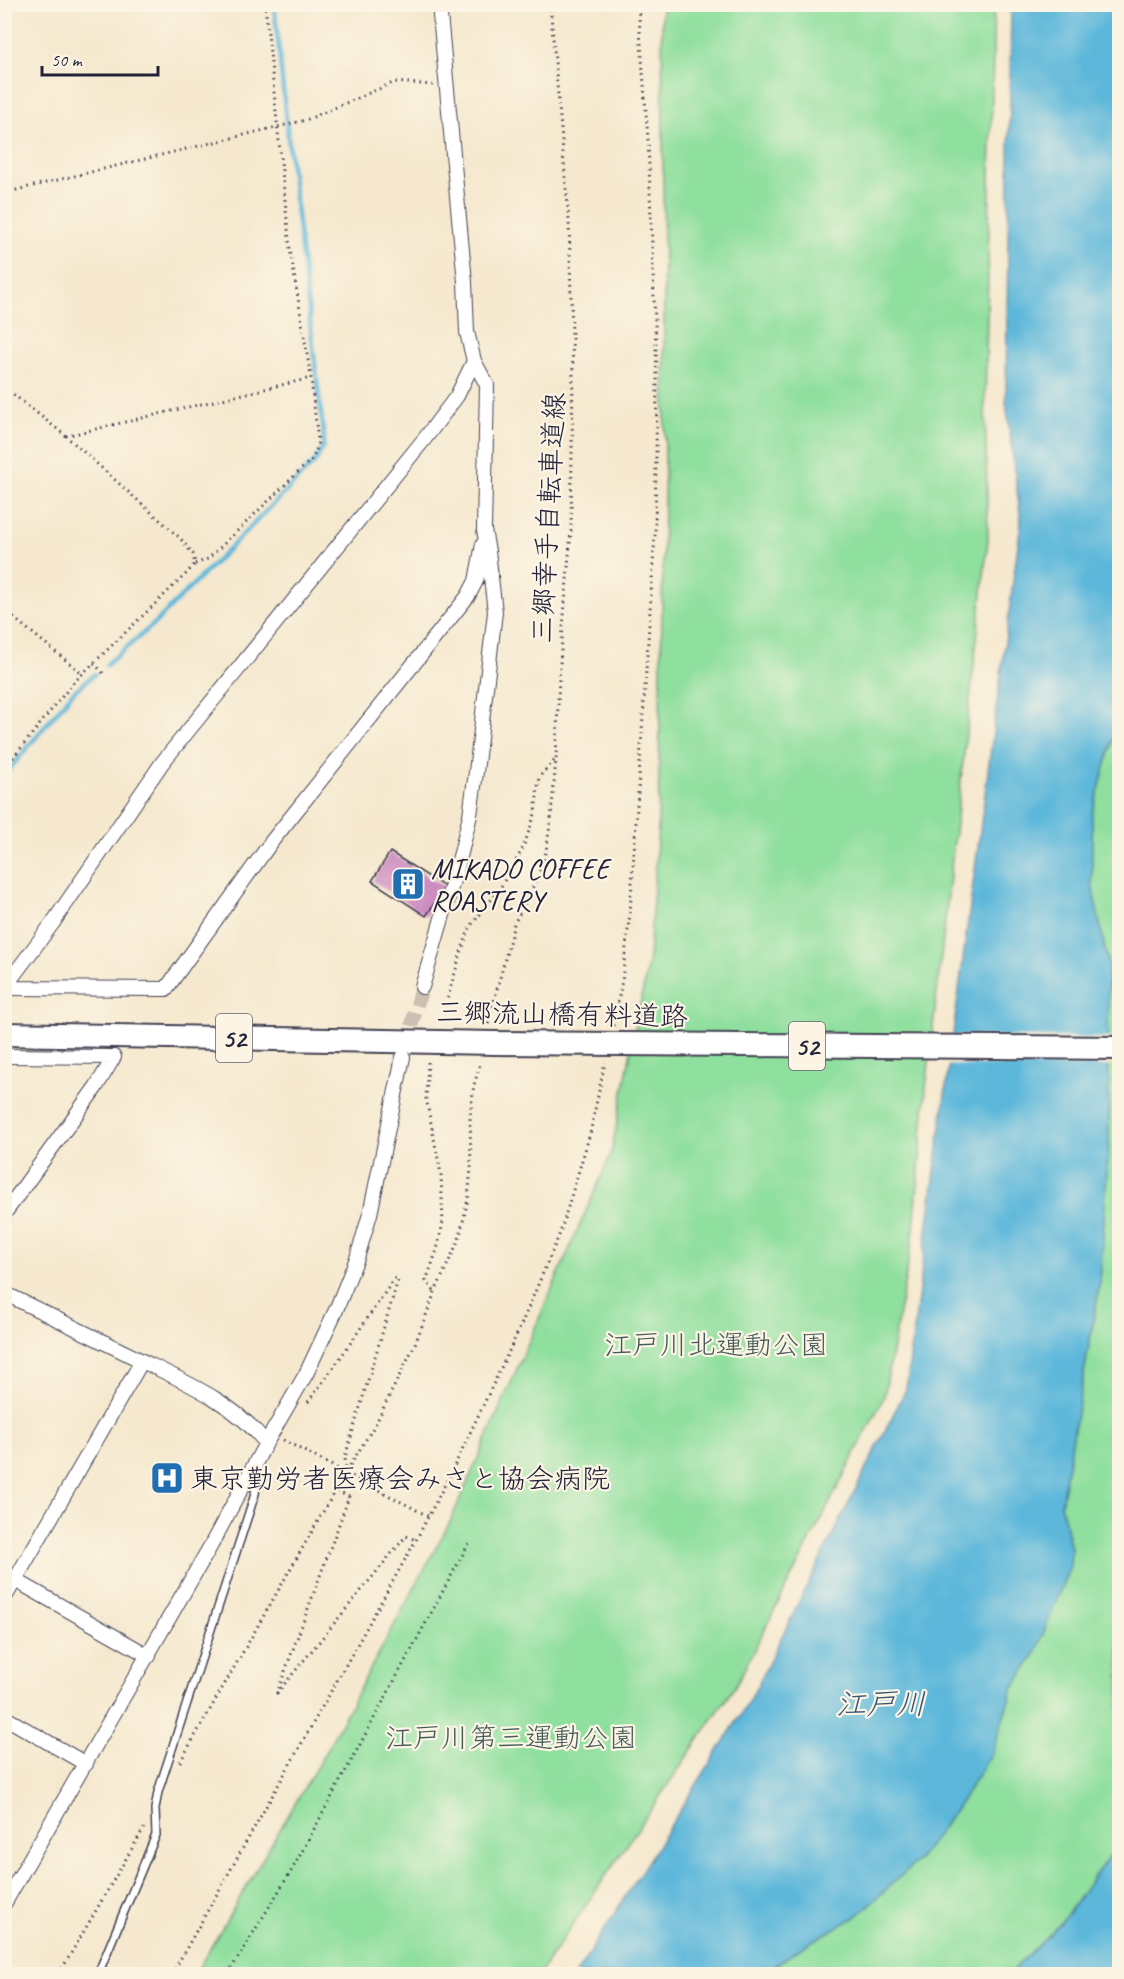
<svg xmlns="http://www.w3.org/2000/svg" width="1124" height="1979" font-family="Caveat,'Klee One',sans-serif">
<style>
.green{fill:#8fdf9e;stroke:#58806c;stroke-width:1.5}
.water{fill:#5cb7da;stroke:#3f6c8a;stroke-width:1.5}
.pier{fill:#f5e8ce}
.lines{fill:none;stroke-linecap:round;stroke-linejoin:round}
.stream{stroke:#5cb7da;stroke-width:4.5}
.building{fill:#cd8cc1}
.street-tunnel{stroke:#cbc0b1;stroke-width:14;stroke-dasharray:14 7;stroke-linecap:butt}
.lane-casing{stroke:#424051;stroke-width:10}
.street-casing{stroke:#424051;stroke-width:16}
.primary-casing{stroke:#424051;stroke-width:26}
.path{stroke:#424051;stroke-width:3;stroke-dasharray:1.5 4.5;stroke-linecap:butt}
.lane{stroke:#fff;stroke-width:7}
.street{stroke:#fff;stroke-width:14}
.primary{stroke:#fff;stroke-width:22}
.primary-bridge-casing{stroke:#424051;stroke-width:26;stroke-linecap:butt}
.primary-bridge{stroke:#fff;stroke-width:22}
.labels{text-anchor:middle;dominant-baseline:central;stroke-width:4.5;stroke-linejoin:round;paint-order:stroke}
.shield{fill:#fcf5e5;stroke:#63616e;stroke-width:1.5}
.shield-label{font-size:27px;font-weight:bold;fill:#22223b}
.street-label{font-size:28px;fill:#22223b;stroke:#fcf5e5}
.poi-label{font-size:28px;fill:#22223b;stroke:#fcf5e5;text-anchor:start}
.park-label{font-size:28px;fill:#435b59;stroke:#fcf5e5}
.water-label{font-size:30px;font-style:italic;fill:#365673;stroke:#fcf5e5}
</style>
<rect width="100%" height="100%" fill="#fcf5e5"/>
<filter id="ink" filterUnits="userSpaceOnUse"><feTurbulence type="fractalNoise" baseFrequency=".0167" numOctaves="2"/><feDisplacementMap in="SourceGraphic" scale="12" xChannelSelector="R" yChannelSelector="G"/><feConvolveMatrix kernelMatrix="1 2 1 2 8 2 1 2 1" color-interpolation-filters="sRGB"/></filter>
<filter id="wash" filterUnits="userSpaceOnUse"><feTurbulence type="fractalNoise" baseFrequency=".008" numOctaves="4" result="noise"/><feDisplacementMap in="SourceGraphic" scale="24" xChannelSelector="R" yChannelSelector="G"/><feGaussianBlur stdDeviation="1.35" result="paint"/><feColorMatrix in="noise" values="0 0 0 0 0 0 0 0 0 0 0 0 0 0 0 0 0 1.4 0 .05"/><feComposite in="paint" operator="in"/></filter>
<g filter="url(#wash)">
<rect width="100%" height="100%" fill="#f5e8ce"/>
<path class="green" d="M662,5h332l-9,397 3,138 -62,549 -12,141 -30,167 -147,286 -198,291h-344l127,-216 128,-236 161,-368 38,-196 9,-131 7,-378z
M1119,703v1143c-22,22 -37,50 -57,75 -16,19 -36,34 -52,53h-249l51,-33 44,-24 63,-58 37,-50 36,-56 20,-63 24,-38 35,-103 -10,-44 39,-223 9,-142 -1,-175 -16,-80v-71l23,-83z"/>
<path class="water" d="M1011,5h108l1,698 -5,28 -23,83v71l16,80 1,175 -9,142 -39,222 10,45 -1,17 -34,86 -24,38 -20,63 -36,56 -37,50 -63,58 -44,24 -51,33h-185l173,-272 157,-313 115,-867 -15,-120z
M1119,1846v128h-109c16,-19 36,-34 52,-53 20,-25 35,-53 57,-75z"/>
<path class="pier" d="M949,1036l163,2v28l-166,-1z"/>
<g class="lines">
<path class="stream" d="M106,665l49,-42 160,-161 8,-15 1,-10 -33,-272 -17,-161
M4,776l69,-84 22,-18"/>
</g>
<g id="blocks">
<path class="building" d="M390,852l55,35 -19,29 -54,-35z"/>
</g>
</g>
<g filter="url(#ink)">
<use href="#blocks" fill-opacity="0" stroke="#424051" stroke-width="1.5"/>
<g class="lines">
<path class="street-tunnel" d="M406,1046l16,-59"/>
<defs>
<path id="lane" d="M98,1974l58,-139 -1,-26 3,-17 97,-298 4,-31"/>
<path id="street" d="M422,987l39,-134 9,-38 6,-43 19,-160 -7,-61 -4,-21 3,-145 -13,-24 -7,-29 -2,-50 -26,-278
M4,988l48,-64 110,-161 264,-326 31,-41 17,-35
M4,988l162,1 106,-148 196,-245 8,-15 7,-37
M4,1056l110,1
M4,1214l92,-127 18,-30
M4,1293c43,21 86,42 128,63 48,24 100,44 134,87
M15,1580l134,76
M4,1599l138,-238
M4,1717l82,47
M4,1904l206,-357 56,-104 40,-69 30,-64 21,-52 13,-44 33,-157"/>
<path id="primary" d="M4,1034l491,9"/>
</defs>
<use href="#lane" class="lane-casing"/>
<use href="#street" class="street-casing"/>
<use href="#primary" class="primary-casing"/>
<path class="path" d="M4,193l302,-73 89,-38 38,3
M4,387l62,49 114,102 13,16 2,10 -9,10 -113,109 -69,86
M66,436l245,-58
M195,564l13,-5 104,-100 4,-8 2,-9 -7,-64 -21,-129 -25,-245
M4,610l79,64
M94,663l9,10
M446,1004l15,-52 9,-25 29,-37 24,-42 12,-34 4,-37 16,-17
M488,1024l26,-100 22,-43 9,-24 6,-38 5,-60 3,-83 12,-145 2,-158 -4,-153 -19,-216
M613,1026l9,-45 8,-68 25,-378 2,-159 -9,-237 -10,-135
M428,1062l-2,36 15,76 2,48 -6,28 -11,31 9,11
M308,1402l26,-35 61,-89 3,2 -53,177 1,14
M283,1440l145,76
M337,1491l12,6 -72,196 129,-157 10,4
M180,1762l166,-290 30,-49 39,-79 20,-52 24,-53 9,-40 3,-31 -1,-53 4,-30 7,-24
M59,1974l85,-146
M172,1974l244,-434 35,-67 67,-141 42,-99 30,-99 15,-72
M228,1974l65,-106 176,-325"/>
<use href="#lane" class="lane"/>
<use href="#street" class="street"/>
<use href="#primary" class="primary"/>
<defs>
<path id="primary-bridge" d="M495,1043l625,5"/>
</defs>
<use href="#primary-bridge" class="primary-bridge-casing"/>
<use href="#primary-bridge" class="primary-bridge"/>
</g>
</g>
<defs>
<symbol id="building-square" viewBox="-11 -11 22 22"><rect x="-9" y="-9" width="18" height="18" rx="4" fill="#1f6fb2" stroke="#fcf5e5"/><path d="M-4-6H4V6H1V3H-1V6H-4ZM-2.5-4.3h1.7v1.8h-1.7ZM.8-4.3h1.7v1.8H.8ZM-2.5-1h1.7V.8h-1.7ZM.8-1h1.7V.8H.8Z" fill="#fff"/></symbol>
<symbol id="hospital-square" viewBox="-11 -11 22 22"><rect x="-9" y="-9" width="18" height="18" rx="4" fill="#1f6fb2" stroke="#fcf5e5"/><path d="M-5-5h3v3.5h4V-5h3V5h-3V1.5h-4V5h-3Z" fill="#fff"/></symbol>
</defs>
<g fill-rule="evenodd">
<use href="#building-square" x="389" y="865" width="38" height="38"/>
<use href="#hospital-square" x="148" y="1459" width="38" height="38"/>
</g>
<g class="labels">
<g class="shield">
<rect x="216" y="1014" width="36" height="48" rx="4.5"/>
<rect x="789" y="1022" width="36" height="48" rx="4.5"/>
</g>
<g class="shield-label">
<text x="234" y="1038">52</text>
<text x="807" y="1046">52</text>
</g>
<g class="street-label">
<text transform="translate(548 518) rotate(-87)">三郷幸手自転車道線</text>
<text transform="translate(562 1014) rotate(1)">三郷流山橋有料道路</text>
</g>
<g class="poi-label">
<text x="431" y="868">MIKADO COFFEE<tspan x="431" dy="32">ROASTERY</tspan></text>
<text x="190" y="1478">東京勤労者医療会みさと協会病院</text>
</g>
<g class="park-label">
<text x="716" y="1344">江戸川北運動公園</text>
<text x="511" y="1737">江戸川第三運動公園</text>
</g>
<g class="water-label">
<text x="881" y="1704">江戸川</text>
</g>
</g>
<rect width="1124" height="1979" fill="none" stroke="#fcf5e5" stroke-width="24"/>
<path d="M42 66v9h116v-9" fill="none" stroke="#22223b" stroke-width="3"/>
<text x="51" y="66" font-size="18" fill="#22223b" stroke="#fcf5e5" stroke-width="4.5" paint-order="stroke">50 m</text>
</svg>
